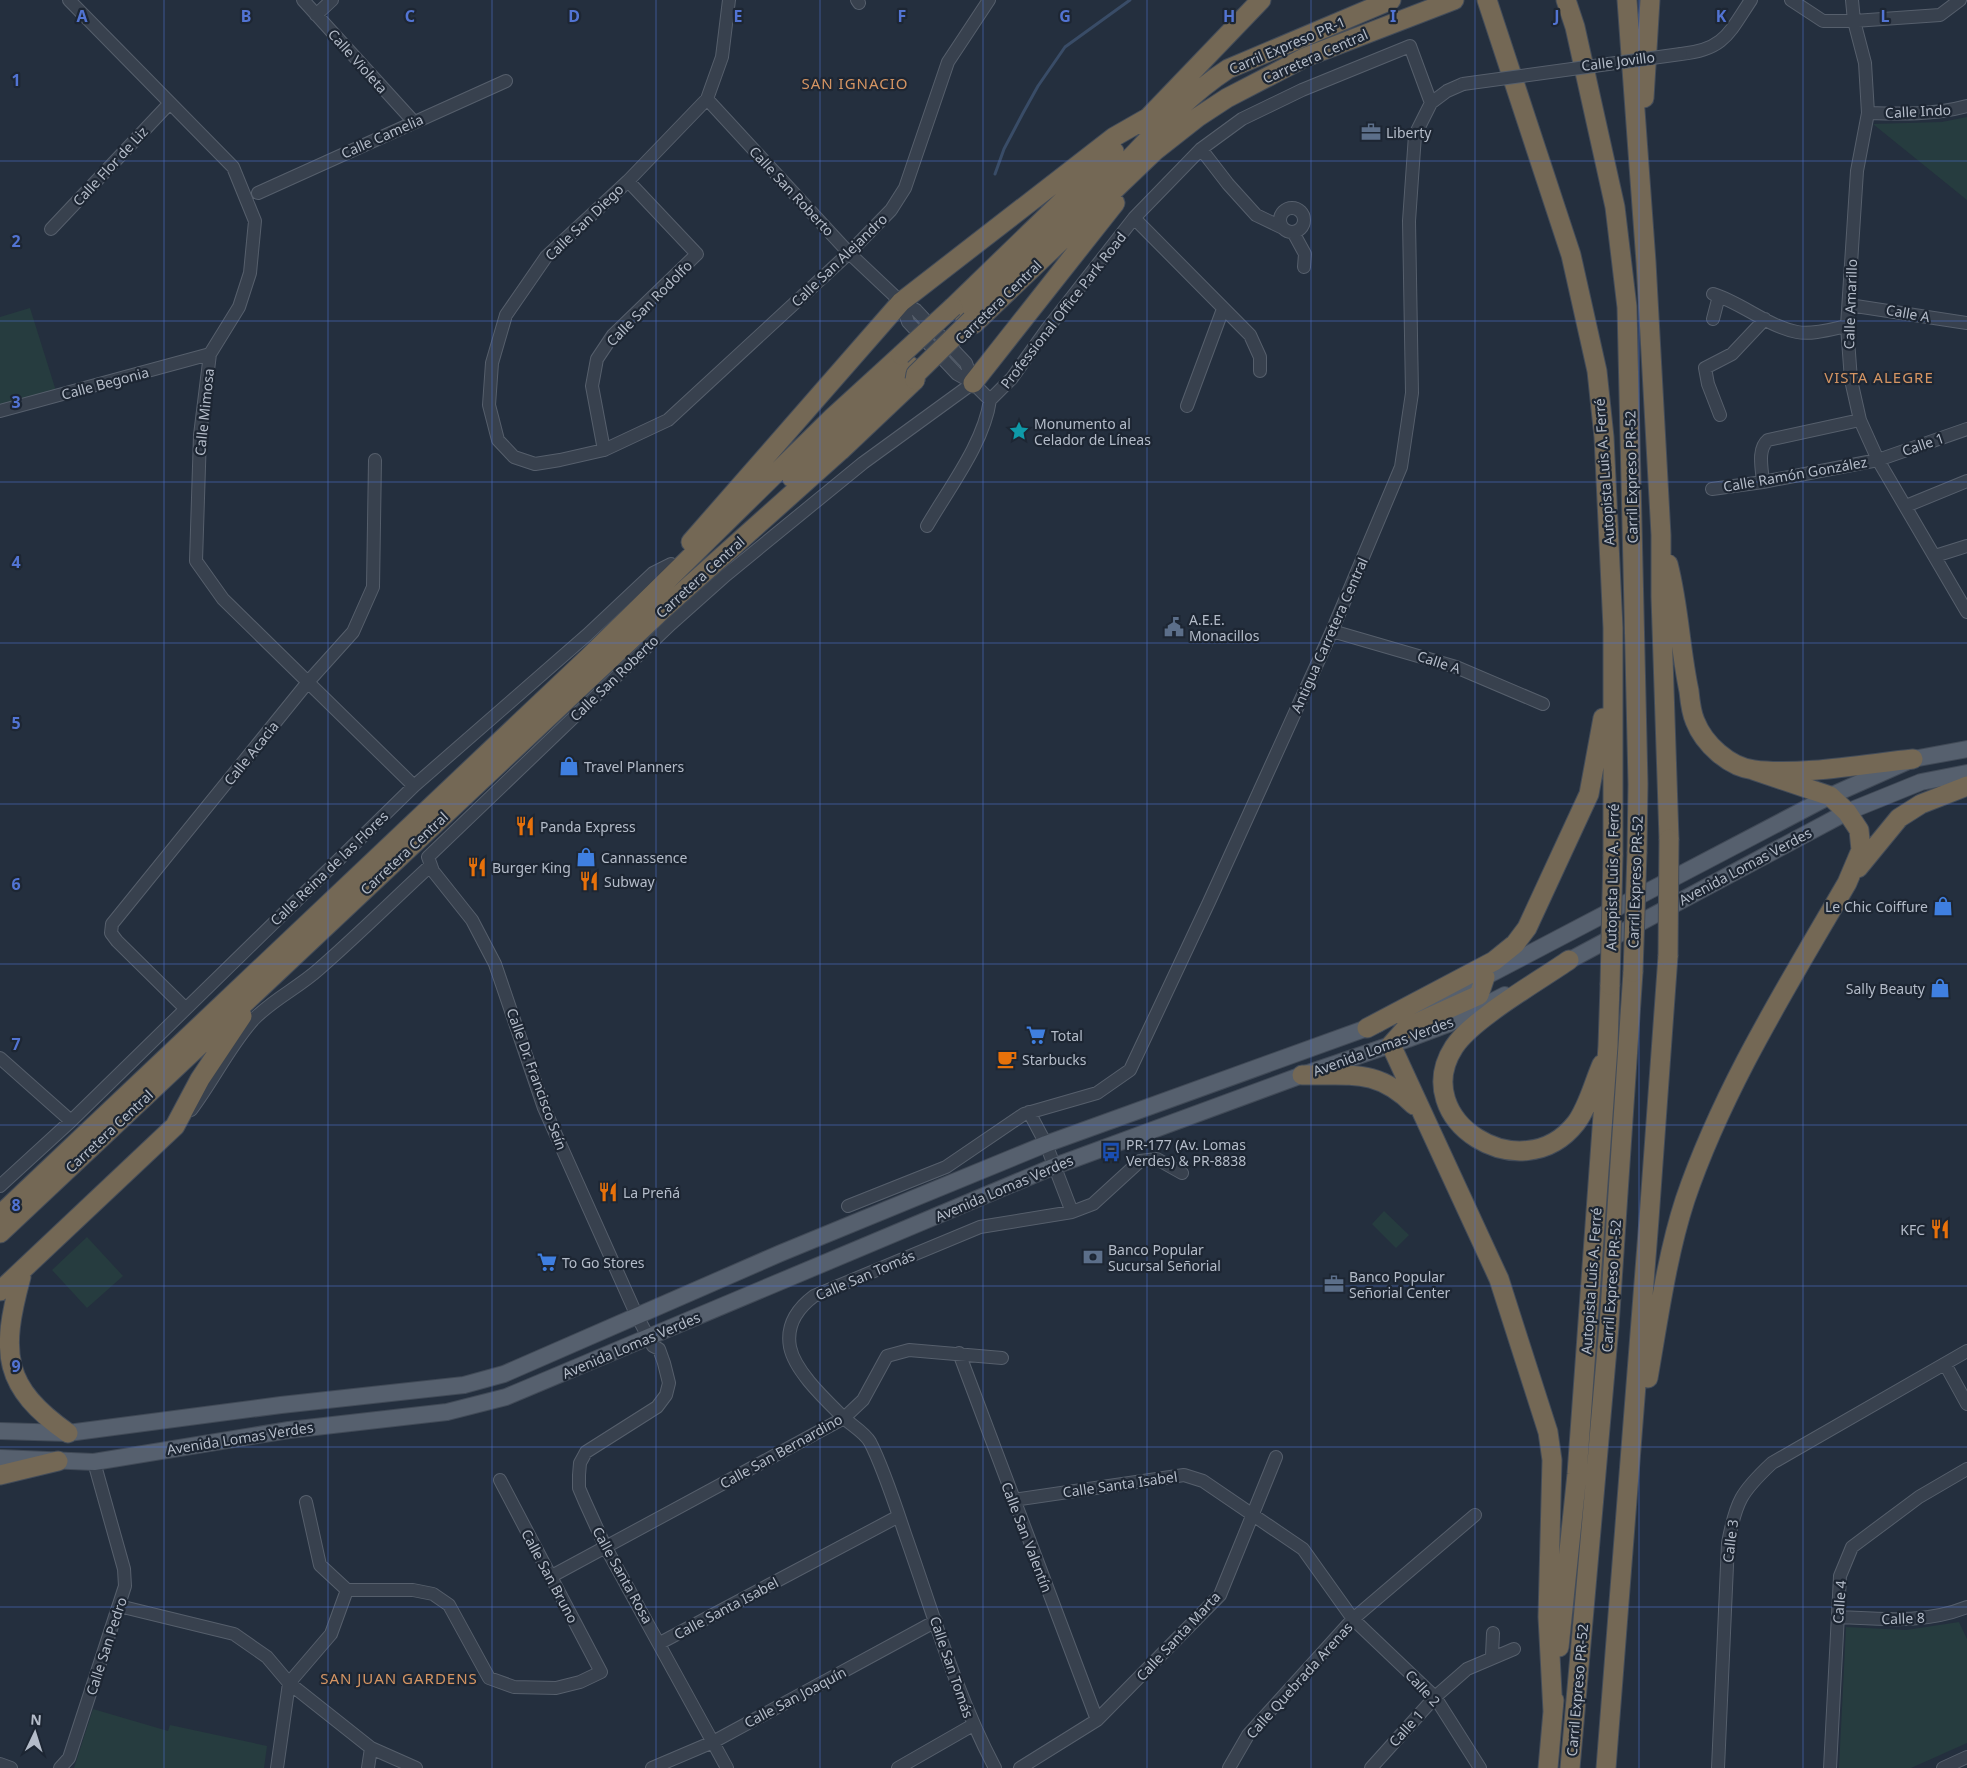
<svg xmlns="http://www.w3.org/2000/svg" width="1967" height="1768" font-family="'Noto Sans',sans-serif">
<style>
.green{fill:#263c3f}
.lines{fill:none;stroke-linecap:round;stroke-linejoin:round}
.stream{stroke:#394c67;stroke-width:3}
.minor-casing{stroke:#565f6c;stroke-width:14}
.major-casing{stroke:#414a57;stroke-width:18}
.highway-casing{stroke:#434c59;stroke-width:21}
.minor{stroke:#38414e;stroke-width:12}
.major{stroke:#56606e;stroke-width:16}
.highway{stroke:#746855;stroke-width:19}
.minor-bridge-casing{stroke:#565f6c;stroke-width:14;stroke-linecap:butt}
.highway-bridge-casing{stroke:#434c59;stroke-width:21;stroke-linecap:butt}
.minor-bridge{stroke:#38414e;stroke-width:12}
.highway-bridge{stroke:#746855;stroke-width:19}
.grid{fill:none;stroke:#5274d3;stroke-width:1;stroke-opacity:0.55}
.labels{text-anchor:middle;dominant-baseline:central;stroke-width:4.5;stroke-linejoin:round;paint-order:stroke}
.street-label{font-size:14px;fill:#b4bcc9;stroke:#1d2633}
.poi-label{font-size:14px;fill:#b4bcc9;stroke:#1d2633;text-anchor:start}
.neighbourhood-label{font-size:15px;letter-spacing:1px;fill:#d59563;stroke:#1d2633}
.grid-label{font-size:16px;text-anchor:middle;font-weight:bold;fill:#5274d3;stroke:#1d2633;stroke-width:4.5;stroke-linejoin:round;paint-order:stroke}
</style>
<rect width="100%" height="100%" fill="#242f3e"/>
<path class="green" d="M1967,117v83l-94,-76 69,-2z
M30,308l26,83 -56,16v-90z
M1384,1211l25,24 -13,13 -24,-24z
M87,1237l36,39 -36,32 -35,-38z
M1959,1622l8,17v104l-56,25h-72l7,-141 60,3z
M93,1709l75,22 2,-6 97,21 -3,22h-190z"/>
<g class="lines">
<path class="stream" d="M995,174l9,-25 19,-36 15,-27 27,-39 65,-47"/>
<defs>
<path id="minor" d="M69,0l164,167 22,54 -5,52 -11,34 -29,47 -10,81 -4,126 27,38 191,187
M303,0l111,122
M729,0l-7,57 -15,42 -79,82 -82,76 -40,58 -14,48 -3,42 9,35 16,17 21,7 25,-4 44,-10 64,-30 181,-167 42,-43 14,-22 43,-126 41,-62
M857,0l2,3
M1791,0l32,21h31l86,-6 20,-15
M1852,0l2,21 11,42 3,50 -11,58 -10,155 4,54 9,40 18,40 89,152
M316,15l16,-15
M1681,54c43,-4 48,-21 70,-54
M707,99l142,154 52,49 15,8 50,53 7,20
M1868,113c33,1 66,2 99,-7
M1201,149l27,35 28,31 27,13
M258,193l248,-112
M1280 220a12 12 0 1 1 24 0a12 12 0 1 1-24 0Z
M1134,218l116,117 10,22v14
M51,229l118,-125
M1293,232l12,22 -1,13
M1713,294c29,9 54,32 84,38 15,3 35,-3 50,-6
M901,302l7,20 49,52 16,9 17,17
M1849,305l118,18
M1713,319l6,-23
M990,400l22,-22 35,-49 87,-111 67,-69 41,-30 60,-29 108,-44 21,57
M1187,406l36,-97
M0,411l210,-57
M1720,415l-12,-31 -3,-16 27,-14 33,-35
M604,450l-12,-64 5,-27 16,-24 84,-81 -69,-73
M1763,482c-1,-13 -6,-33 5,-42l92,-20
M1712,489l51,-7 115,-22 89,-31
M1906,506l61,-25
M927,526c22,-38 57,-83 63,-126
M1935,556l32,-10
M1332,631l124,36 87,37
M185,1008l-68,-67 -6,-8 1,-9 196,-242 45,-50 20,-45 2,-127
M0,1058l71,63
M191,1110c22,-29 38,-63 62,-90 20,-21 45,-32 66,-51 38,-33 74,-69 111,-103
M1029,1112l17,32 26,68
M0,1186l71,-65 343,-335 173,-151 66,-62 18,-9
M848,1206l98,-39 78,-53 73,-21 33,-23 79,-168 123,-271 69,-164 11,-74 -3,-172 6,-86 16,-32 16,-12 16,-7
M959,1353l138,367
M1945,1364l22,40
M1013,1500l171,-25 19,6 100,68 50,70 82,78 45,71
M306,1502l14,63 27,25h66l20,4 16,11 40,73 25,9 42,1 24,-6 21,-10 -101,-192
M550,1577l294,-159 19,-18 24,-44 22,-6 93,8
M119,1606l115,28 33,23 22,26 82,65 45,20
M1838,1617c45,2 86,7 129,-10
M660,1643l239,-127
M1492,1656l1,-23
M0,1764l11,4
M60,1768l9,-10 56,-172 -1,-17 -30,-107
M277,1768l12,-85 42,-49 16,-44
M368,1768l3,-20
M652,1768l61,-26 223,-121
M727,1768l-122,-222 -20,-44 -6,-14v-13l1,-12 6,-11 71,-45 9,-12 3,-12 -5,-20 -5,-14 -6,-3 -16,-30 -93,-208 -49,-144 -23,-44 -39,-49 -5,-14 243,-233 55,-49 137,-112 110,-80
M898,1768l75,-43
M995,1768c-39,-74 -62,-155 -90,-234 -9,-27 -22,-67 -35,-92 -5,-9 -17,-16 -25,-23 -18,-18 -50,-47 -55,-72 -4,-22 8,-39 24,-51l166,-69 92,-15 21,-8 47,-43 17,-2 25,14
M1020,1768l77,-48 123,-125 56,-138
M1229,1768l19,-33 105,-116 122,-104
M1371,1768l64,-71 32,-28 47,-20
M1718,1768l10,-225c8,-42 13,-51 44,-80l195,-112
M1830,1768l10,-192 12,-29 67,-50 48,-28
M1943,1768l24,-11"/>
<path id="major" d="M1557,967l290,-155 74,-30 46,-9
M1413,1011l24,-9 393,-206 83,-37 54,-10
M0,1431l68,2 213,-28 183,-20 40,-11 277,-121 265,-109 332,-120
M0,1458l94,4 195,-32 158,-18 59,-15 549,-231 247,-91 106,-36 40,-15 57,-29"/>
<path id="highway" d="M1487,0l84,255 26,116 7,66 9,191v227
M1566,0l9,27 40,180 12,100 11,477 -1,68
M1627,0l19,262 15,273v62l8,242
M1644,98l6,-98
M1141,125l120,-125
M1103,186c41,-40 76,-85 125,-117l163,-69
M953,307l161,-156
M964,315l146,-140
M974,324l182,-174 42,-33 29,-19 79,-41 148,-57
M973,383l142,-180
M792,478l118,-112
M691,542l210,-240 213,-165 35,-20
M1668,564c11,42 12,85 21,127 1,10 2,21 6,30 9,23 34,46 59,49 45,6 112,-6 159,-11
M1858,868l41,-50 22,-14 46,-18
M1569,960c-30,21 -97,59 -115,87 -47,73 68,145 122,76 12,-16 18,-41 26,-59
M1485,977l-6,18 -73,33 -15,17 108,234 49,153 4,28 -4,157 5,95
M1367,1028l127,-67 21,-17 12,-16 62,-134 14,-76
M1302,1075c49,1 75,-7 112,30
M0,1215l590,-559 242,-238 69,-63
M0,1233l660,-621 180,-161 75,-71
M21,1277c-21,77 -18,110 47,156
M0,1291l175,-165 25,-47 42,-63
M1648,1378c10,-57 19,-123 37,-178 38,-112 103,-215 162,-317l14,-33 -2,-20 -12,-18 -17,-16 -77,-26
M0,1475l58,-14
M1559,1647l18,-173 31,-428 2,-61
M1548,1768l6,-68
M1570,1768l39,-442 24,-354
M1606,1768l43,-549 19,-263"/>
</defs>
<use href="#minor" class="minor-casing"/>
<use href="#major" class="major-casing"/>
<use href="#highway" class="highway-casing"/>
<use href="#minor" class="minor"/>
<use href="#major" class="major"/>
<use href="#highway" class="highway"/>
<defs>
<path id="minor-bridge" d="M1463,84l218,-30"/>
<path id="highway-bridge" d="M901,355l52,-48
M915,380l1,-6 55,-54
M1668,956l1,-117
M1633,972l4,-120
M1610,985l3,-130"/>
</defs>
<use href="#minor-bridge" class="minor-bridge-casing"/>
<use href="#highway-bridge" class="highway-bridge-casing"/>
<use href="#minor-bridge" class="minor-bridge"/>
<use href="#highway-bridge" class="highway-bridge"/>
</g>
<path class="grid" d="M164,0v1768M328,0v1768M492,0v1768M656,0v1768M820,0v1768M983,0v1768M1147,0v1768M1311,0v1768M1475,0v1768M1639,0v1768M1803,0v1768M0,161h1967M0,321h1967M0,482h1967M0,643h1967M0,804h1967M0,964h1967M0,1125h1967M0,1286h1967M0,1447h1967M0,1607h1967"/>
<defs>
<symbol id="office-bare" viewBox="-9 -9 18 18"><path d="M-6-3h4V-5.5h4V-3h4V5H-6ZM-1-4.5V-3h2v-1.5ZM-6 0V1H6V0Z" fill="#5c6f8a" stroke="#1d2633" stroke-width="2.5" paint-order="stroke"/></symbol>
<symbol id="sight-bare" viewBox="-9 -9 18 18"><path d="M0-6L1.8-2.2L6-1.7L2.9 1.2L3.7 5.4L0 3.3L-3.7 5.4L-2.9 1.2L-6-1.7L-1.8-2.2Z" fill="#0f9aa8" stroke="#1d2633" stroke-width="2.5" paint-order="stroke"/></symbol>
<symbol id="civic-bare" viewBox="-9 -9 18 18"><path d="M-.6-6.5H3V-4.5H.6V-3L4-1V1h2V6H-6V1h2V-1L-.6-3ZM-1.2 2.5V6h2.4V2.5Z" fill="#5c6f8a" stroke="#1d2633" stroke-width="2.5" paint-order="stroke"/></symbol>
<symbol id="shop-bare" viewBox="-9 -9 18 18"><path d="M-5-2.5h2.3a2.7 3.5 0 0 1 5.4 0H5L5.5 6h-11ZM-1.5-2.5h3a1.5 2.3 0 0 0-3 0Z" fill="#3f7fe0" stroke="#1d2633" stroke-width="2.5" paint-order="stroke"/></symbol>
<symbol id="restaurant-bare" viewBox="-9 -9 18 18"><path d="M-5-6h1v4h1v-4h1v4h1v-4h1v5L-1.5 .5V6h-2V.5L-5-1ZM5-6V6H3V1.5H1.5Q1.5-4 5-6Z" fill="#e8710a" stroke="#1d2633" stroke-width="2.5" paint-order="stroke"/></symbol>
<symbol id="supermarket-bare" viewBox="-9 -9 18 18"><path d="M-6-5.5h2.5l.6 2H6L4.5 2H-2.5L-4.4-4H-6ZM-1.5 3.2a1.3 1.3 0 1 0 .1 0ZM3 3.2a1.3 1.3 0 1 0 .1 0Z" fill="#3f7fe0" stroke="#1d2633" stroke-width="2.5" paint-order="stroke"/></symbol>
<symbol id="cafe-bare" viewBox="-9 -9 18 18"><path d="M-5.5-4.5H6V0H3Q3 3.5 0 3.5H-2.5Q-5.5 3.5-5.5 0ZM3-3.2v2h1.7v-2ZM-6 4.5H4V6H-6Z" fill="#e8710a" stroke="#1d2633" stroke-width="2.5" paint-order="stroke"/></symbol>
<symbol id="bus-bare" viewBox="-9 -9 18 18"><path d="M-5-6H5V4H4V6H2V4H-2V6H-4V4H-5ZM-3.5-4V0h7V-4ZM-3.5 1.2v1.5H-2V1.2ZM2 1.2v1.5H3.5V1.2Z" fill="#1a4fb4" stroke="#1d2633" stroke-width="2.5" paint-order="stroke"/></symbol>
<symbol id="bank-bare" viewBox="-9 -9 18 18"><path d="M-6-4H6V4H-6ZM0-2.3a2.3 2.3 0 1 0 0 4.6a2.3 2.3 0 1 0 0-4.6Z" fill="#5c6f8a" stroke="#1d2633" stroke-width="2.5" paint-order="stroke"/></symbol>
</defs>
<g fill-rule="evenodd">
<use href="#office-bare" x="1357" y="118" width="28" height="28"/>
<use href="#sight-bare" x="1005" y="417" width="28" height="28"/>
<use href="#civic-bare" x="1160" y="613" width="28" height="28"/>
<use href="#shop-bare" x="555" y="752" width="28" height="28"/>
<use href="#restaurant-bare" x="511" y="812" width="28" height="28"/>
<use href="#shop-bare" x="572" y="843" width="28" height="28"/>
<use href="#restaurant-bare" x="463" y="853" width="28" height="28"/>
<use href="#restaurant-bare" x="575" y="867" width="28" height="28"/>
<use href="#shop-bare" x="1929" y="892" width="28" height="28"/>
<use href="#shop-bare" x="1926" y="974" width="28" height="28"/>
<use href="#supermarket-bare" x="1022" y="1021" width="28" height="28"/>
<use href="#cafe-bare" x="993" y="1045" width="28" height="28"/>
<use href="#bus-bare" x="1097" y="1138" width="28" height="28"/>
<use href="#restaurant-bare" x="594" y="1178" width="28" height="28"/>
<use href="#restaurant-bare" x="1926" y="1215" width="28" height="28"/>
<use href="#bank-bare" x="1079" y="1243" width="28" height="28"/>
<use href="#supermarket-bare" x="533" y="1248" width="28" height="28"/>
<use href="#office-bare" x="1320" y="1270" width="28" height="28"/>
</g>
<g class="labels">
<g class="street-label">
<text transform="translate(1287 45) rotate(-23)">Carril Expreso PR-1</text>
<text transform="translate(1315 56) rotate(-24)">Carretera Central</text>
<text transform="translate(358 61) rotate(48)">Calle Violeta</text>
<text transform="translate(1618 61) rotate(-7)">Calle Jovillo</text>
<text transform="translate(1918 111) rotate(-3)">Calle Indo</text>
<text transform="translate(382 136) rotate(-24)">Calle Camelia</text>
<text transform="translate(110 166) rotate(-47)">Calle Flor de Liz</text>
<text transform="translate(792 191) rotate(47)">Calle San Roberto</text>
<text transform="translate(584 222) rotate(-44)">Calle San Diego</text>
<text transform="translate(839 260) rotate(-44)">Calle San Alejandro</text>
<text transform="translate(998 302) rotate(-44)">Carretera Central</text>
<text transform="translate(649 303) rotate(-45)">Calle San Rodolfo</text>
<text transform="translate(1850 304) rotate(-88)">Calle Amarillo</text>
<text transform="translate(1063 310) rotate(-52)">Professional Office Park Road</text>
<text transform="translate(1908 313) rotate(10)">Calle A</text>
<text transform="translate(105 383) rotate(-15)">Calle Begonia</text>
<text transform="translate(204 412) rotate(-84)">Calle Mimosa</text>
<text transform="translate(1923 444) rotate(-19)">Calle 1</text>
<text transform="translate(1604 472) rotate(-94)">Autopista Luis A. Ferré</text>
<text transform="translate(1795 474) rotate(-10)">Calle Ramón González</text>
<text transform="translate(1631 477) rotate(-91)">Carril Expreso PR-52</text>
<text transform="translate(700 577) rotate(-42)">Carretera Central</text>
<text transform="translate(1329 635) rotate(-66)">Antigua Carretera Central</text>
<text transform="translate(1439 662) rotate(18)">Calle A</text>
<text transform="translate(614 678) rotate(-44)">Calle San Roberto</text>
<text transform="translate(251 753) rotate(-51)">Calle Acacia</text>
<text transform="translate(404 853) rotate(-43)">Carretera Central</text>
<text transform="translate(1745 866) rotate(-28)">Avenida Lomas Verdes</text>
<text transform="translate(329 868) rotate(-44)">Calle Reina de las Flores</text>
<text transform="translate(1612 877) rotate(-89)">Autopista Luis A. Ferré</text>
<text transform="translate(1635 882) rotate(-88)">Carril Expreso PR-52</text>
<text transform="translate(1383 1046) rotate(-20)">Avenida Lomas Verdes</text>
<text transform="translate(537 1079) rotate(70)">Calle Dr. Francisco Seín</text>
<text transform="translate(109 1131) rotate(-43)">Carretera Central</text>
<text transform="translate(1004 1188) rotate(-23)">Avenida Lomas Verdes</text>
<text transform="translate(865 1275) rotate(-23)">Calle San Tomás</text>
<text transform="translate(1591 1281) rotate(-86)">Autopista Luis A. Ferré</text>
<text transform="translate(1611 1286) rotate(-86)">Carril Expreso PR-52</text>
<text transform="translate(631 1345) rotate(-23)">Avenida Lomas Verdes</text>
<text transform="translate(240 1438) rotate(-9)">Avenida Lomas Verdes</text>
<text transform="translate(781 1451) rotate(-29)">Calle San Bernardino</text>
<text transform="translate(1120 1484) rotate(-8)">Calle Santa Isabel</text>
<text transform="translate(1027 1537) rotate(69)">Calle San Valentín</text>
<text transform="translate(1730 1541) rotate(-83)">Calle 3</text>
<text transform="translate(623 1575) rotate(61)">Calle Santa Rosa</text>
<text transform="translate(550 1576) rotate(62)">Calle San Bruno</text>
<text transform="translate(1839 1602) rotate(-86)">Calle 4</text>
<text transform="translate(726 1608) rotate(-28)">Calle Santa Isabel</text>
<text transform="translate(1903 1618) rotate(-2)">Calle 8</text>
<text transform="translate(1178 1636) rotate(-47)">Calle Santa Marta</text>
<text transform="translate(106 1646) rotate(-72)">Calle San Pedro</text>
<text transform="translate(952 1667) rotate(71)">Calle San Tomás</text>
<text transform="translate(1299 1680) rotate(-48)">Calle Quebrada Arenas</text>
<text transform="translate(1423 1688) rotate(47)">Calle 2</text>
<text transform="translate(1577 1690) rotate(-85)">Carril Expreso PR-52</text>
<text transform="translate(795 1697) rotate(-28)">Calle San Joaquín</text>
<text transform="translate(1406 1728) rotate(-48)">Calle 1</text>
</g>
<g class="poi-label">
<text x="1386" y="132">Liberty</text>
<text x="1034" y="423">Monumento al<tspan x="1034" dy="16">Celador de Líneas</tspan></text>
<text x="1189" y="619">A.E.E.<tspan x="1189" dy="16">Monacillos</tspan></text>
<text x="584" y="766">Travel Planners</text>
<text x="540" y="826">Panda Express</text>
<text x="601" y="857">Cannassence</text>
<text x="492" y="867">Burger King</text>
<text x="604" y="881">Subway</text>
<text x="1928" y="906" text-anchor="end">Le Chic Coiffure</text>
<text x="1925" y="988" text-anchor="end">Sally Beauty</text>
<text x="1051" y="1035">Total</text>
<text x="1022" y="1059">Starbucks</text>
<text x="1126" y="1144">PR-177 (Av. Lomas<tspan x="1126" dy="16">Verdes) &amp; PR-8838</tspan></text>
<text x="623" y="1192">La Preñá</text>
<text x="1925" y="1229" text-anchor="end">KFC</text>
<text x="1108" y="1249">Banco Popular<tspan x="1108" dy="16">Sucursal Señorial</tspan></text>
<text x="562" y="1262">To Go Stores</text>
<text x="1349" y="1276">Banco Popular<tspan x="1349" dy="16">Señorial Center</tspan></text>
</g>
<g class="neighbourhood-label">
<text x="855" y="83">SAN IGNACIO</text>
<text x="1879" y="377">VISTA ALEGRE</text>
<text x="399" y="1678">SAN JUAN GARDENS</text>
</g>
</g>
<g class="grid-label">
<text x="82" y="22">A</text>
<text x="246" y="22">B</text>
<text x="410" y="22">C</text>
<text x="574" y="22">D</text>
<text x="738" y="22">E</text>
<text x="902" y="22">F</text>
<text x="1065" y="22">G</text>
<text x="1229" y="22">H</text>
<text x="1393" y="22">I</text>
<text x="1557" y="22">J</text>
<text x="1721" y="22">K</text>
<text x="1885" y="22">L</text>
<text x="16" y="86">1</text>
<text x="16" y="247">2</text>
<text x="16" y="408">3</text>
<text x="16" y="568">4</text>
<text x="16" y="729">5</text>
<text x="16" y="890">6</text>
<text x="16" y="1050">7</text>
<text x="16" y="1211">8</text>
<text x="16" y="1372">9</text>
</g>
<g transform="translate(35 1733) rotate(4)" stroke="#1d2633" stroke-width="4" paint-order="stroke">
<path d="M0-4L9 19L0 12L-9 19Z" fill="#b4bcc9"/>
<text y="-8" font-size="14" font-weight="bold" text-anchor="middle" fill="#b4bcc9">N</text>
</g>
</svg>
